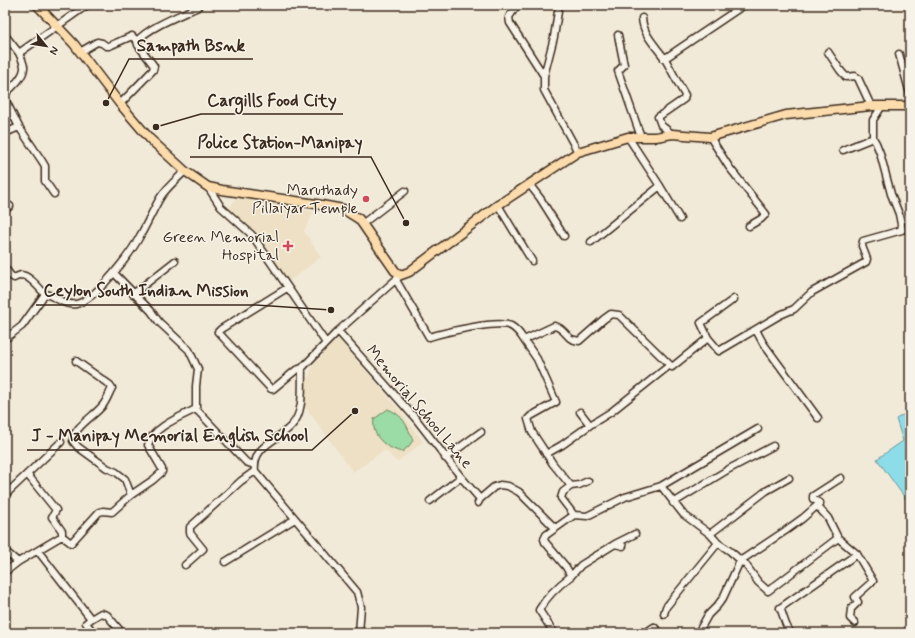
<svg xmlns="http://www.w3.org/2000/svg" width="915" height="638" font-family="Mynerve,sans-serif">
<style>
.built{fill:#ede0c4}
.garden{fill:#9bdba5;stroke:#6b8262}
.water{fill:#8ddde9;stroke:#6c9598}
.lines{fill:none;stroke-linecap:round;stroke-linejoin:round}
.minor-casing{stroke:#3b2a1e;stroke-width:9}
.major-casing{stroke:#3b2a1e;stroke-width:11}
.minor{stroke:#f7f3e8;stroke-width:6}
.major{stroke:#fcdcac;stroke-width:8}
.poi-dot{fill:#d1495b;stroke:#f7f3e8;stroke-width:1.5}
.labels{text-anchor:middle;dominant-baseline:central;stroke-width:3;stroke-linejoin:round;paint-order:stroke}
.poi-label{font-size:16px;fill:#3b2a1e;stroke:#f7f3e8;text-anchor:end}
.street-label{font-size:16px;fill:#3b2a1e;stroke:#f7f3e8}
.leader{fill:none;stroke:#3b2a1e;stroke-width:1.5}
.callout-dot{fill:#3b2a1e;stroke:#f7f3e8;stroke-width:1.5}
.callout-label{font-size:17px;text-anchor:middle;font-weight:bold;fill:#3b2a1e;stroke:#f7f3e8;stroke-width:3;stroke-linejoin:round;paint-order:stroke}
</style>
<rect width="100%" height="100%" fill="#f2ead8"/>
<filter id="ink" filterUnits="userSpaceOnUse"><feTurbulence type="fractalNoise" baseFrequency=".025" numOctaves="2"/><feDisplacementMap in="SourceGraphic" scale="8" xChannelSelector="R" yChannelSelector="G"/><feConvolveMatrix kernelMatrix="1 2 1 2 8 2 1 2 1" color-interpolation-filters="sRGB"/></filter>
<g filter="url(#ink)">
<path class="built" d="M238,196l76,16 -10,19 17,26 -34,26 -59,-73z
M338,338l68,80 17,24 -26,20 -12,-12 -32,22 -49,-67 2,-22 7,-18z"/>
<path class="garden" d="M388,409c16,7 18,15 25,31l-4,6 -7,6c-16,-4 -31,-15 -28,-33z"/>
<path class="water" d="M910,411v94l-33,-46 26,-18 -7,-22z"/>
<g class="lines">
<defs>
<path id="minor" d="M517,5l-8,12 1,6 34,53
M559,5l-5,32 -10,39v14l34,62
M642,18c1,17 14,28 23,41 7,12 13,25 20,36l-1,4 -26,18 3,8 11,9
M5,35l14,18
M618,35l6,30 -6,6 23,66
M80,52l17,-10 5,1 4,3h3l23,-10 5,5
M828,52l12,18 6,7 9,-1 3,2 13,28
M899,54l11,40
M664,59l80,-54
M5,93c7,-5 20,-17 19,-27 -1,-4 -3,-9 -5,-13l68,-48
M5,99l14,28 23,34 3,5v15l9,13
M120,104l33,-34 1,-4 -16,-21 -1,-4c12,-14 44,-26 61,-34
M5,133l14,-6
M710,137l19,30 37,47 -5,5 -12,7
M843,150l30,-12
M529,184l11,14 24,38
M660,186l20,33
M208,187l13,20 31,28 74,108
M498,205l34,56
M5,210l5,-4
M362,224l43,-33
M591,242l69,-56 -32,-49
M5,268l6,8 3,2c2,-1 4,-2 7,-3 8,0 19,14 24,19
M114,273l37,38 8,11 30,28 9,19 -2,17v23
M396,280l33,57c17,-5 68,-17 82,-11 7,4 9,8 13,14l30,-14c8,1 10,7 16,12 2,2 6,2 9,3l25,-22 7,-5 8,1 53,52 36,-29
M287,288l-66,41 -3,3 53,57h2l23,-19 6,-2
M133,294l42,-33
M734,299l-33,24 7,15 11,13 61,-36 14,-6 18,-17 54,-30 1,-3 -5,-13 1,-5 39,-11 -3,-16 -8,-20 -11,-41 -4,-10 -3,-5v-18l9,-14
M756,330l7,13 55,75
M338,331l78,88 45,58 19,22
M5,339l17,-13 23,-32c11,2 19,12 31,10 20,-4 55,-51 64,-68 7,-12 13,-26 20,-38 6,-10 16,-18 25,-27
M524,340l13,19 19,43 -25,14 -3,3 4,13 21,32 18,22 -8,6 -2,6 13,17
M76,361l34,24 2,3c-3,5 -5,12 -9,17 -8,11 -30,22 -30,36l5,6 29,21 9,4 9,7 6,16
M580,412l10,13 21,-13 59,-47
M546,454l16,-9 28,-20
M445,458l36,-26
M27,474l29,36 -4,7 10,14v5
M841,478l-28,18v3l7,4 -1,5 9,10 10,20 19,16 16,27 -18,16 3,5 -7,7 -1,9 5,5
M571,486l8,-1 9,-4
M661,486l22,28 27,20 8,9 12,8 16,14 12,17 10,9 70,-53
M5,495l56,-53
M430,501l31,-24
M478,503l2,-4 14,-12 6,-2 8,1 11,6 36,36
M673,503l56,-34 44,-23
M710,534l56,-43 23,-13
M615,544l20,-10
M5,551l13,11
M38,551l53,68 -5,4 8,10
M225,562l70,-43
M185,565l18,-16 -13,-16v-6l51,-46 14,-10
M5,572l13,-10 44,-26 9,7 28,-31 4,-1 9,1 19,-17 22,-15 9,-8v-3l-14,-24c3,-17 34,-29 48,-36l50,53 8,3
M571,576l10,-11 34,-21 8,2
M664,614l2,-7 52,-64
M91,619l10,-6 6,2 15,18
M359,633l2,-26 -4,-15 -102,-121c-3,-26 23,-30 37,-46 13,-14 9,-40 10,-57l36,-37 63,-56
M554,633l-15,-23c8,-14 20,-25 32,-34l-5,-9 -21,-25 -1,-3 2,-4 28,-20 13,1 38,-19 36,-11 97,-57
M645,633l9,-6 6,6
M698,633l10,-18 9,-9 6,-8 17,-37 45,-30 18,-13 17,-15
M791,633c-6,-6 -7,-17 -11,-25l77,-54"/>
<path id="major" d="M37,5l37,39 46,60 30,35 35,32 23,16 14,3 94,14 27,5 16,10 36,52 6,4 8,-3 89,-67 80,-53 50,-15h28l16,-3 38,3 76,-22 85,-9h39"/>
</defs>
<use href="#minor" class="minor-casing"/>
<use href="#major" class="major-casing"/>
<use href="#minor" class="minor"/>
<use href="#major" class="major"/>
</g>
</g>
<g class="poi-dot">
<circle cx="366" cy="199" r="4"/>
<path d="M286 240h4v4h4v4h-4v4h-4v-4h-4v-4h4z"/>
</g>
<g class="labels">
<g class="poi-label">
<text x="358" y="190">Maruthady<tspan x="358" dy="18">Pillaiyar Temple</tspan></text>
<text x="279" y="237">Green Memorial<tspan x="279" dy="18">Hospital</tspan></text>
</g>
<g class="street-label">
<text transform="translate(419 407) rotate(50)">Memorial School Lane</text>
</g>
</g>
<path class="leader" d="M106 103L129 59H253M156 127L201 114H343M406 223L371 157H190M331 310L256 305H36M355 411L312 450H27"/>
<g class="callout-dot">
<circle cx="106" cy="103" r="4"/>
<circle cx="156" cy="127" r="4"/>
<circle cx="406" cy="223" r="4"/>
<circle cx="331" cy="310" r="4"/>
<circle cx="355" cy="411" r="4"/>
</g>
<g class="callout-label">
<text x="191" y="51">Sampath Bsnk</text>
<text x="272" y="106">Cargills Food City</text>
<text x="280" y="148">Police Station-Manipay</text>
<text x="146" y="296">Ceylon South Indian Mission</text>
<text x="170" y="441">J - Manipay Memorial English School</text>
</g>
<rect width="915" height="638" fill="none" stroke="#f7f3e8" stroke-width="20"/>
<rect x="10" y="10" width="895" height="618" fill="none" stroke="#3b2a1e" stroke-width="1.5" filter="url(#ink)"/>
<g transform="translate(46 46) rotate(120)" stroke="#f7f3e8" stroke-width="3" paint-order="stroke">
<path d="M0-3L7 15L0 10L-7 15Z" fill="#3b2a1e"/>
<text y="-6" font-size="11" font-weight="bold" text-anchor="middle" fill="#3b2a1e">N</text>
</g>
</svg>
